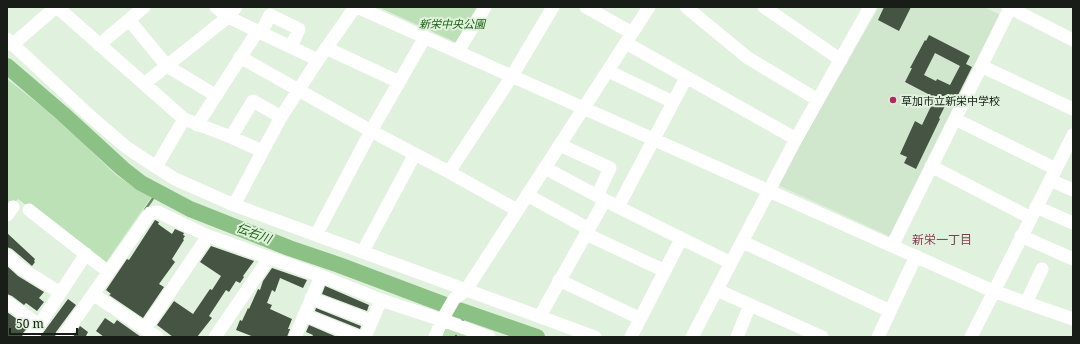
<svg xmlns="http://www.w3.org/2000/svg" width="1080" height="344" font-family="'Noto Serif','Noto Sans JP',serif">
<style>
.built{fill:#d0e7cd}
.green{fill:#bce1b6}
.lines{fill:none;stroke-linecap:round;stroke-linejoin:round}
.stream{stroke:#699064;stroke-width:2.5}
.river{stroke:#8cc185;stroke-width:16}
.building{fill:#465443;fill-rule:evenodd}
.minor{stroke:#fff;stroke-width:13}
.poi-dot{fill:#b4265e;stroke:#e0f1dd;stroke-width:1.5}
.labels{text-anchor:middle;dominant-baseline:central;stroke-width:4;stroke-linejoin:round;paint-order:stroke}
.park-label{font-size:11px;font-style:italic;fill:#1c6212;stroke:#e0f1dd}
.poi-label{font-size:11px;fill:#181e17;stroke:#e0f1dd;text-anchor:start}
.water-label{font-size:12px;font-style:italic;fill:#1d6212;stroke:#e0f1dd}
.neighbourhood-label{font-size:12px;fill:#833c51;stroke:#e0f1dd}
</style>
<rect width="100%" height="100%" fill="#e0f1dd"/>
<path class="built" d="M879,7h105l16,8 -106,219 -5,2 -109,-50 -1,-5z"/>
<path class="green" d="M378,7h102l-21,34 -4,1z
M7,79l38,30 38,34 33,32 19,13 17,8 -47,68 -87,-65 -11,11z
M450,326l30,11h-41l3,-8z"/>
<g class="lines">
<path class="stream" d="M145,210l13,-19
M462,321l5,-9
M456,337v-1"/>
<path class="river" d="M7,66l56,48 60,55 18,14 49,26 99,39 50,17 117,44 81,28"/>
</g>
<path class="building" d="M884,7h27l-12,24 -21,-11z
M929,35l41,21 -4,8 6,3 -15,30 -6,-3 -12,24 1,1 -24,50 -12,-6 3,-6 -7,-3 15,-33 7,4 11,-23 -7,-4 2,-4 -23,-12 7,-14h-2l15,-28 1,1zM935,53l25,13 -10,19 -13,-6 -1,2 -12,-6z
M155,220l4,2 -1,2 14,10 3,-5 9,4 -1,2 2,1 -2,3 1,1 -12,19 3,3 -16,22 5,3 -21,31 -34,-23 2,-1 -5,-4 21,-31 2,1z
M7,233l28,26 -1,2 1,1 -3,4 -20,-17 -5,-2z
M211,246l43,15 -11,15 1,1 -4,6 -4,-2 -7,11 -3,-2 -17,26 3,2 -15,19h-24l-16,-12 17,-24 19,13 17,-25 2,1 9,-14 -21,-14z
M7,266l11,10 26,16 -5,6 5,4 -7,9 -11,-8 -2,2 -12,-9 -5,-2z
M272,268l35,12 -4,8 -23,-10 -5,14 -3,-2 -5,13 5,2 -2,4 22,10 -4,10h2l-3,8h-33l-18,-7 4,-10 2,1 6,-13 1,1 9,-20 2,1 3,-9z
M325,286l44,19 -2,6 -45,-17z
M68,299l8,6 -20,27 -1,5h-15z
M316,308l45,18 -1,3 -45,-18z
M7,312l21,15 -5,6 -1,4h-15z
M105,318l9,6 3,-4 24,17h-37l-8,-6z
M309,325l28,12h-25l1,-2 -7,-3z
M80,326l8,6 -2,4 1,1h-14z"/>
<g class="lines">
<path class="minor" d="M57,7l127,112 47,18 31,14
M216,7l12,10 90,43
M357,7l636,284 80,28
M586,7l46,26
M686,7l62,51 70,42
M764,7l77,53
M1008,7l65,33
M129,20l38,46 48,29
M261,33l9,-18 29,14 -8,18
M7,39l84,78 35,30 30,20 19,12 59,26 361,132
M626,43l170,96
M12,45l44,-38
M99,45l45,-38
M326,48l73,34
M458,51l27,-44
M240,57l131,74 78,41 68,38
M981,66l92,43
M608,71l65,31
M144,84l84,-67 8,-10
M955,119l101,50
M197,125l60,-93
M231,137l22,-36 28,16
M560,145l50,23 -13,28
M931,166l100,52
M156,167l28,-48
M545,168l73,39 113,56
M449,172l63,-96 41,-69
M1050,180l23,10
M527,195l62,34
M234,205l47,-88 37,-57 37,-53
M618,207l68,-129
M1036,207l37,16
M29,210l73,57
M7,215l6,-8
M586,234l79,37
M316,235l55,-104 54,-94
M1021,236l52,23
M743,242l147,69
M892,246l118,-238
M363,251l52,-97
M7,255l15,14 37,23
M559,280l80,38
M717,290l105,47
M93,294l64,43
M311,298l60,23
M7,302l32,23 -9,12
M1026,303l16,-34
M304,315l55,22
M540,316l65,-116
M39,325l47,-71
M145,329l63,-93
M63,337l87,-124 8,-1 50,24 113,40 60,24 61,20 47,17
M215,337l54,-79
M295,337l26,-61
M365,337l16,-37
M435,337l7,-17 12,-21 12,-9 183,-283
M631,337l50,-98
M692,337l104,-198 74,-132
M737,337l13,-32
M878,337l38,-81
M971,337l102,-202"/>
</g>
<circle class="poi-dot" cx="893" cy="100" r="4"/>
<g class="labels">
<g class="park-label">
<text x="452" y="23">新栄中央公園</text>
</g>
<g class="poi-label">
<text x="901" y="100">草加市立新栄中学校</text>
</g>
<g class="water-label">
<text transform="translate(254 233) rotate(20)">伝右川</text>
</g>
<g class="neighbourhood-label">
<text x="942" y="239">新栄一丁目</text>
</g>
</g>
<rect width="1080" height="344" fill="none" stroke="#181e17" stroke-width="16"/>
<path d="M10 328v6h67v-6" fill="none" stroke="#181e17" stroke-width="2"/>
<text x="16" y="328" font-size="12" fill="#181e17" stroke="#e0f1dd" stroke-width="3" paint-order="stroke">50 m</text>
</svg>
